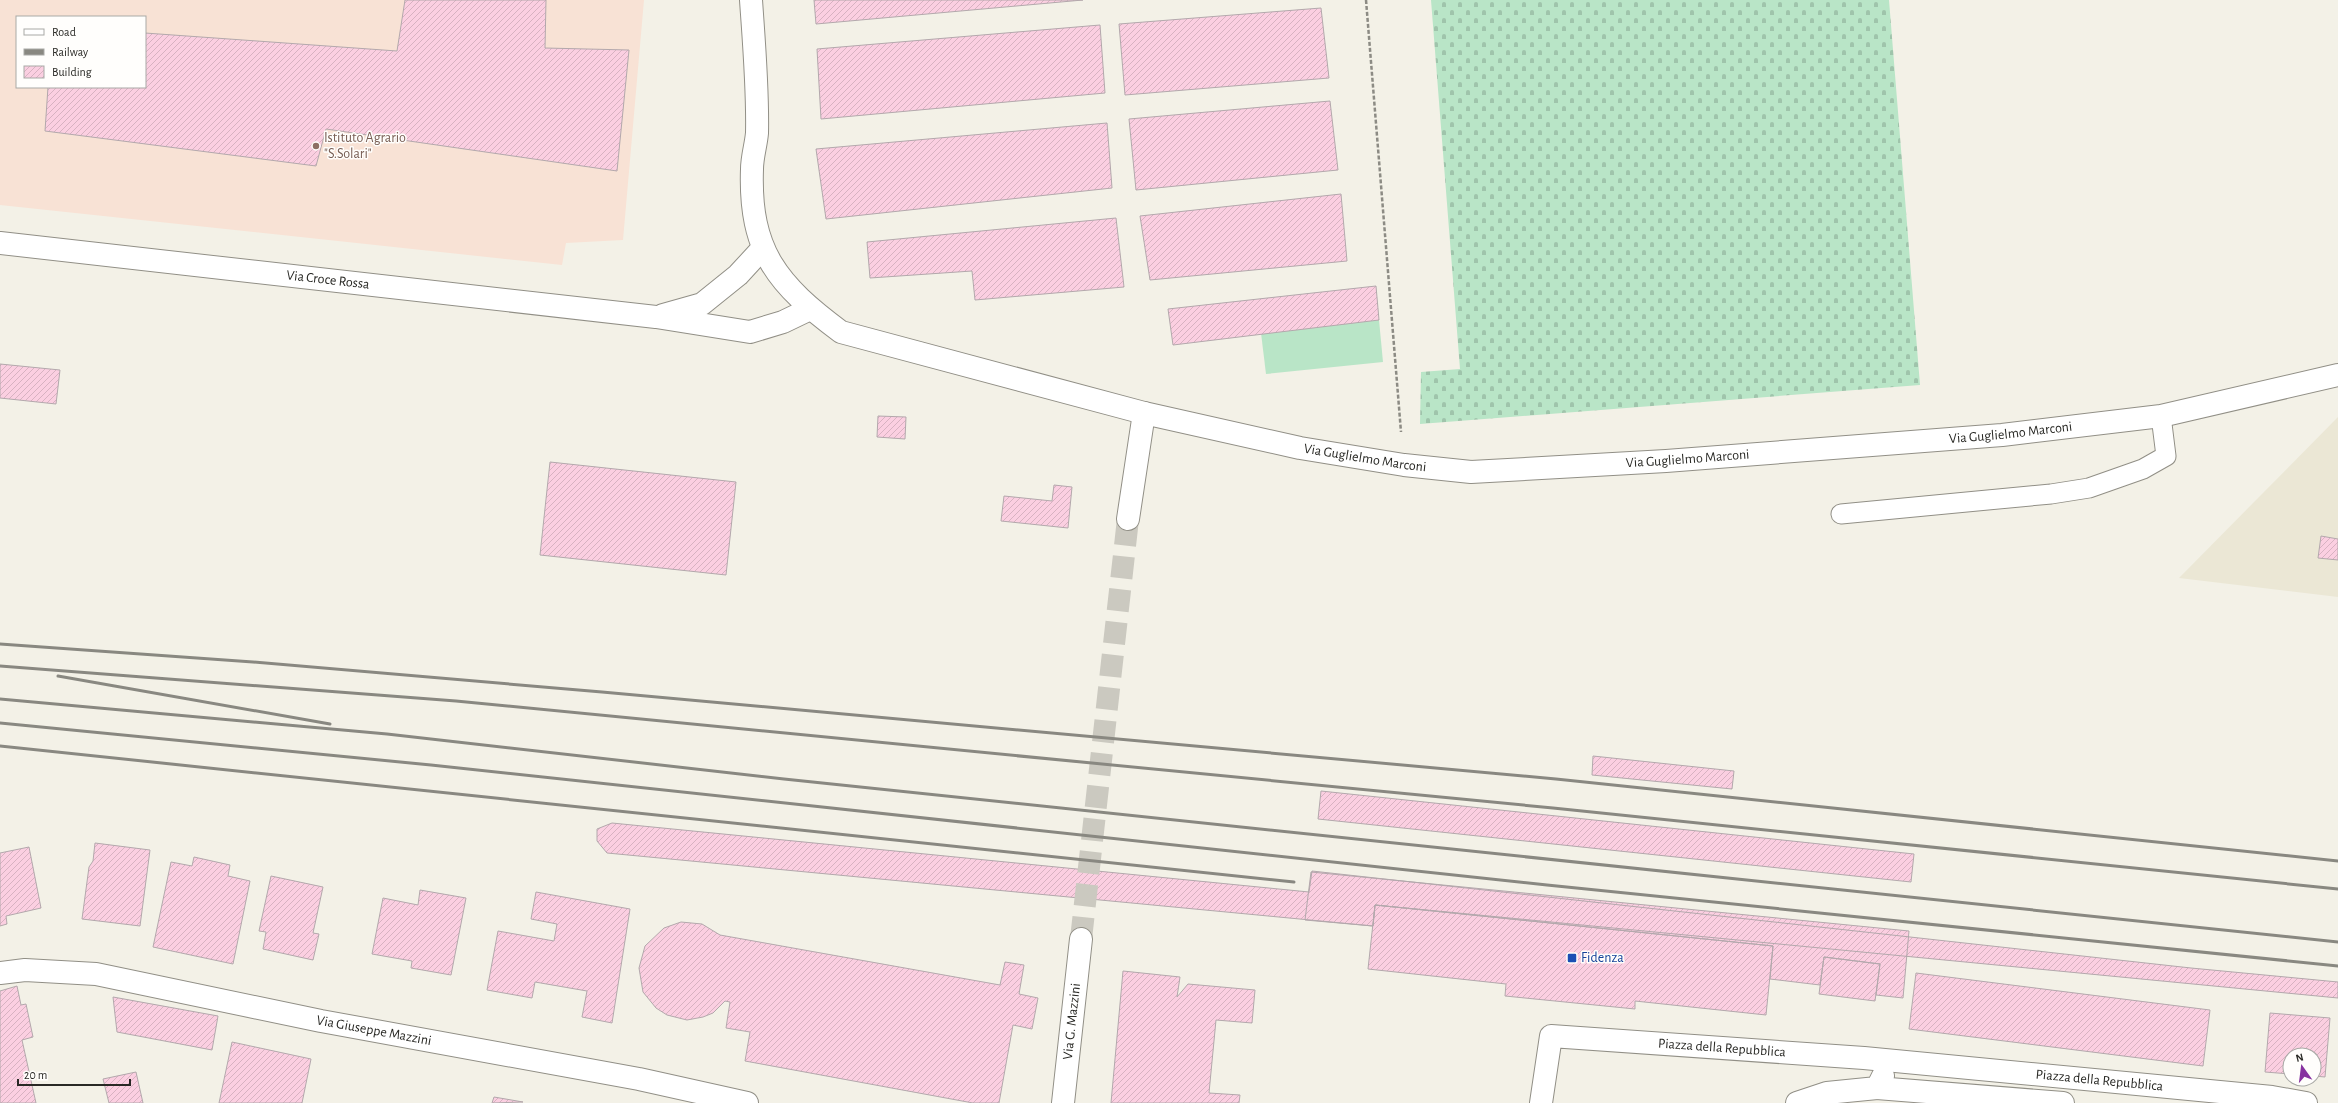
<svg xmlns="http://www.w3.org/2000/svg" width="2338" height="1103" font-family="'Alegreya Sans',sans-serif">
<style>
.built{fill:#ebe7d5}
.education{fill:#f8e2d5;fill-rule:evenodd}
.grass{fill:#b9e5c7}
.cemetery{fill:url(#cemetery-stones)}
.building{fill:url(#building-hatch);stroke:#b3a8ac}
.lines{fill:none;stroke-linecap:round;stroke-linejoin:round}
.secondary-tunnel{stroke:#cbc9c0;stroke-width:22;stroke-dasharray:22 11;stroke-linecap:butt}
.lane-casing{stroke:#918f86;stroke-width:21}
.street-casing{stroke:#918f86;stroke-width:24}
.secondary-casing{stroke:#918f86;stroke-width:24}
.path{stroke:#8c8b84;stroke-width:2.5;stroke-dasharray:4 2;stroke-linecap:butt}
.lane{stroke:#fff;stroke-width:19}
.street{stroke:#fff;stroke-width:22}
.secondary{stroke:#fff;stroke-width:22}
.rail{stroke:#898881;stroke-width:3}
.education-dot{fill:#8d6e63;stroke:#fffefc;stroke-width:1.5}
.transit-dot{fill:#1a4fb4;stroke:#fffefc;stroke-width:1.5}
.labels{text-anchor:middle;dominant-baseline:central;stroke-width:3;stroke-linejoin:round;paint-order:stroke}
.education-label{font-size:14px;fill:#785e54;stroke:#fffefc;text-anchor:start}
.street-label{font-size:14px;fill:#292925;stroke:#fffefc}
.transit-label{font-size:14px;fill:#164399;stroke:#fffefc;text-anchor:start}
</style>
<defs>
<pattern id="cemetery-stones" width="16" height="16" patternUnits="userSpaceOnUse"><rect width="16" height="16" fill="#b9e5c7"/><path d="M2 7V4a2 2 0 0 1 4 0v3zM10 15v-3a2 2 0 0 1 4 0v3z" fill="#9fc4ab"/></pattern>
<pattern id="building-hatch" width="6" height="6" patternUnits="userSpaceOnUse"><rect width="6" height="6" fill="#fbcfe1"/><path d="M-1 1l2-2M0 6l6-6M5 7l2-2" fill="none" stroke="#d7b2c1"/></pattern>
</defs>
<rect width="100%" height="100%" fill="#f3f1e7"/>
<path class="built" d="M2338,417v180l-159,-19z"/>
<path class="education" d="M0,0h644l-21,240 -57,3 -4,22 -562,-60zM17,17h128v70h-128z"/>
<path class="grass" d="M1379,320l4,42 -117,12 -5,-41z"/>
<path class="cemetery" d="M1431,0h458l31,385 -500,39 1,-52 39,-3z"/>
<path class="building" d="M405,0h141l-1,48 84,2 -12,121 -291,-42 -10,37 -271,-35 3,-44h97v-54l252,18z
M814,0h269l-267,24z
M1321,8l8,70 -204,17 -6,-71z
M1100,25l5,68 -284,26 -4,-70z
M1330,101l8,69 -202,20 -7,-71z
M1107,123l5,65 -286,31 -10,-70z
M1341,194l6,67 -197,19 -10,-64z
M1116,218l8,69 -149,13 -3,-29 -102,7 -3,-36z
M1376,286l3,34 -206,25 -5,-36z
M0,364l60,6 -4,34 -56,-6z
M878,416l28,1 -1,22 -28,-2z
M550,462l186,20 -10,93 -186,-20z
M1054,485l18,2 -4,41 -67,-7 3,-25 48,5z
M2321,536l17,3v21l-20,-2z
M1593,756l141,15 -2,18 -140,-14z
M1321,791l593,63 -3,28 -593,-63z
M612,823l697,69 3,-21 879,97 147,14v16l-963,-93 -2,21 -766,-73 -10,-12v-12z
M95,843l55,7 -10,76 -58,-7 7,-52 4,-6z
M29,847l12,61 -35,8 1,8 -7,2v-73z
M194,857l36,8 -2,11 22,5 -17,83 -80,-17 18,-85 21,4z
M1311,872l598,59 -6,67 -27,-3 4,-31 -56,-7 -4,28 -50,-6 3,-33 -398,-41 -2,21 -68,-6z
M271,876l52,11 -10,46 6,1 -6,26 -50,-11 3,-17 -7,-1z
M420,890l46,8 -15,77 -40,-7 1,-7 -40,-7 11,-56 35,7z
M536,892l94,17 -18,114 -30,-6 5,-26 -52,-9 -3,16 -45,-8 11,-59 56,10 3,-17 -26,-5z
M1375,905l398,41 -7,69 -131,-14v8l-130,-13 1,-12 -138,-15z
M681,922l21,2 18,11 280,50 5,-23 19,3 -5,29 19,4 -6,31 -19,-4 -14,78h-26l-228,-42 5,-29 -24,-4 4,-26 -5,-1 -12,12 -10,4 -16,3 -20,-5 -11,-7 -13,-16 -4,-24 6,-22 19,-18z
M1824,957l56,7 -5,37 -56,-7z
M1123,971l57,6 -3,20 11,-13 67,6 -3,33 -36,-3 -7,73 31,2 -1,8h-128z
M1916,973l294,37 -7,56 -294,-37z
M17,986l4,19 5,-1 7,33 -11,3 14,63h-36v-112z
M113,997l105,19 -6,34 -95,-18z
M2270,1013l60,5 -5,59 -11,-1v-21h-24v19l-25,-2z
M232,1042l79,17 -9,44h-83z
M136,1072l7,31h-34l-6,-24z
M494,1097l29,5 -31,1z"/>
<g class="lines">
<path class="secondary-tunnel" d="M1081,939l47,-420"/>
<defs>
<path id="lane" d="M1841,514l210,-20 38,-6 54,-19 23,-13 -5,-40"/>
<g id="street">
<path id="s1" d="M0,243l656,74 94,15 33,-10 27,-13"/>
<path d="M663,315l39,-11 36,-29 24,-26"/>
<path d="M1877,1088l186,15"/>
<path id="s2" d="M1541,1103l10,-67 313,22 408,39 34,6"/>
<path d="M1797,1103l30,-10 50,-5 6,-12"/>
</g>
<g id="secondary">
<path id="s3" d="M751,0c3,44 7,89 6,133 -1,12 -5,24 -5,36 -3,83 26,116 89,163l303,81 156,35 104,17 67,7 195,-11 336,-26 159,-19 177,-41"/>
<path d="M1128,519l16,-106"/>
<path id="s4" d="M0,973l25,-3 71,4 225,47 318,58 108,24"/>
<path id="s5" d="M1063,1103l18,-164"/>
</g>
</defs>
<use href="#lane" class="lane-casing"/>
<use href="#street" class="street-casing"/>
<use href="#secondary" class="secondary-casing"/>
<path class="path" d="M1366,0l35,432"/>
<use href="#lane" class="lane"/>
<use href="#street" class="street"/>
<use href="#secondary" class="secondary"/>
<path class="rail" d="M0,644l253,18 349,30 954,87 782,82
M0,666l456,35 1097,107 785,81
M58,676l272,48
M0,699l387,35 397,45 1554,163
M0,723l431,42 1116,120 791,81
M0,746l1294,136"/>
</g>
<circle class="education-dot" cx="316" cy="146" r="4"/>
<rect class="transit-dot" x="1567" y="953" width="10" height="10" rx="2"/>
<g class="labels">
<g class="education-label">
<text x="324" y="138">Istituto Agrario<tspan x="324" dy="16">"S.Solari"</tspan></text>
</g>
<g class="street-label">
<text stroke="none"><textPath href="#s1" startOffset="330">Via Croce Rossa</textPath></text>
<text stroke="none"><textPath href="#s3" startOffset="1553">Via Guglielmo Marconi</textPath></text>
<text stroke="none"><textPath href="#s3" startOffset="905">Via Guglielmo Marconi</textPath></text>
<text stroke="none"><textPath href="#s3" startOffset="1229">Via Guglielmo Marconi</textPath></text>
<text stroke="none"><textPath href="#s5" startOffset="82">Via G. Mazzini</textPath></text>
<text stroke="none"><textPath href="#s4" startOffset="380">Via Giuseppe Mazzini</textPath></text>
<text stroke="none"><textPath href="#s2" startOffset="239">Piazza della Repubblica</textPath></text>
<text stroke="none"><textPath href="#s2" startOffset="618">Piazza della Repubblica</textPath></text>
</g>
<g class="transit-label">
<text x="1581" y="958">Fidenza</text>
</g>
</g>
<rect x="16" y="16" width="130" height="72" fill="#fffefc" stroke="#a9a9a6"/>
<rect x="24" y="29" width="20" height="6" fill="#ffffff" stroke="#a9a9a6"/>
<text x="52" y="36" font-size="12" fill="#292925">Road</text>
<rect x="24" y="49" width="20" height="6" fill="#898881" stroke="#a9a9a6"/>
<text x="52" y="56" font-size="12" fill="#292925">Railway</text>
<rect x="24" y="66" width="20" height="12" fill="url(#building-hatch)" stroke="#a9a9a6"/>
<text x="52" y="76" font-size="12" fill="#292925">Building</text>
<g transform="translate(2302 1067) rotate(346)"><circle r="19" fill="#fffefc" stroke="#a9a9a6"/>
<path d="M0-3L7 15L0 10L-7 15Z" fill="#8732a0"/>
<text y="-6" font-size="11" font-weight="bold" text-anchor="middle" fill="#292925">N</text>
</g>
<path d="M18 1079v6h112v-6" fill="none" stroke="#292925" stroke-width="2"/>
<text x="24" y="1079" font-size="12" fill="#292925" stroke="#fffefc" stroke-width="3" paint-order="stroke">20 m</text>
</svg>
